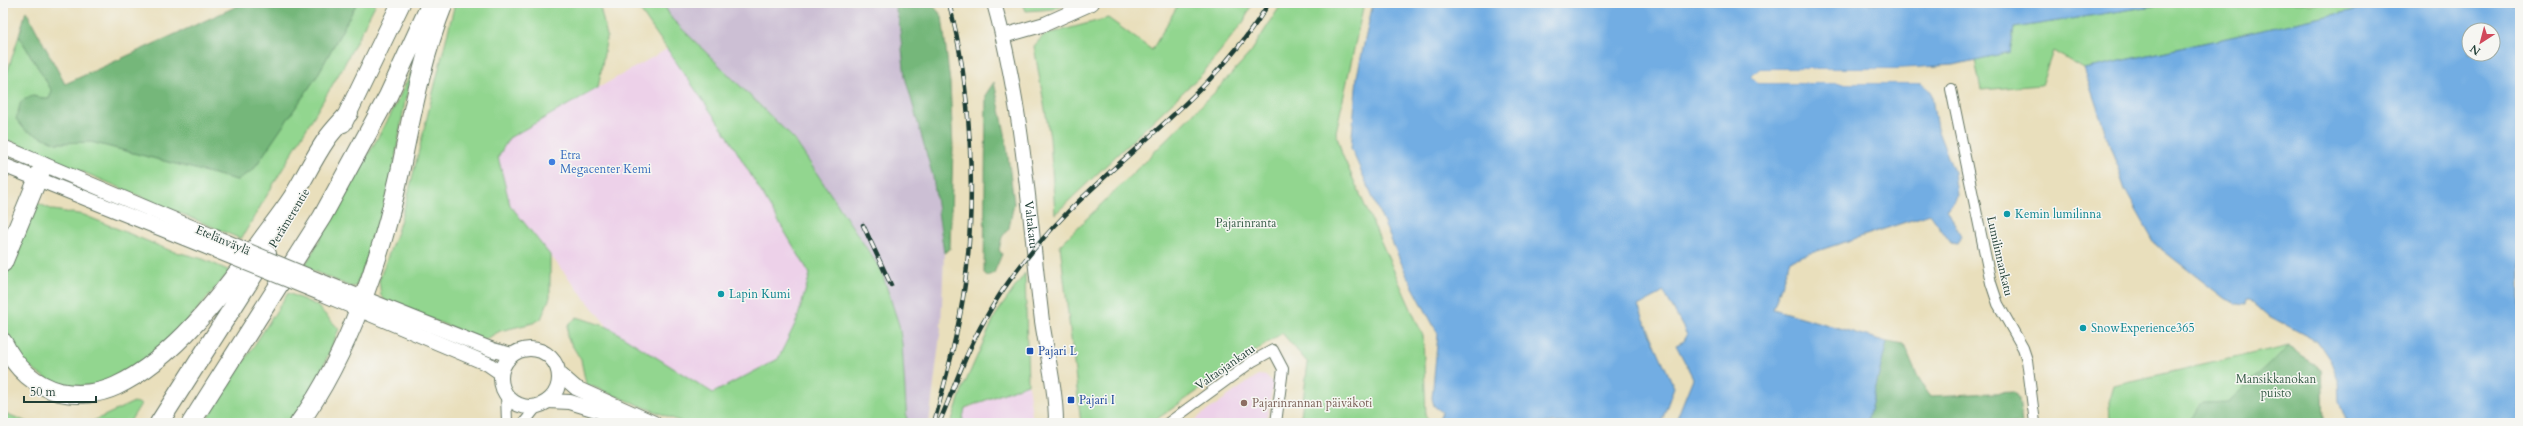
<svg xmlns="http://www.w3.org/2000/svg" width="2523" height="426" font-family="Cardo,serif">
<style>
.built{fill:#edd1e9}
.industrial{fill:#ccbfd4}
.green{fill:#92d68f;stroke:#588a62}
.forest{fill:#75b77a;stroke:#4a7a57}
.water{fill:#72ade3;stroke:#48758c;fill-rule:evenodd}
.pier{fill:#e9dfbc}
.lines{fill:none;stroke-linecap:round;stroke-linejoin:round}
.street-casing{stroke:#667664;stroke-width:12}
.secondary-casing{stroke:#667664;stroke-width:16}
.highway-casing{stroke:#667664;stroke-width:20}
.street{stroke:#fff;stroke-width:10}
.secondary{stroke:#fff;stroke-width:14}
.highway{stroke:#fff;stroke-width:18}
.rail-casing{stroke:#1f3d34;stroke-width:4.5}
.rail{stroke:#f6f6f2;stroke-width:3;stroke-dasharray:9;stroke-linecap:butt}
.secondary-bridge-casing{stroke:#667664;stroke-width:16;stroke-linecap:butt}
.secondary-bridge{stroke:#fff;stroke-width:14}
.shop-dot{fill:#3f7fe0;stroke:#f6f6f2;stroke-width:1.5}
.culture-dot{fill:#0f9aa8;stroke:#f6f6f2;stroke-width:1.5}
.transit-dot{fill:#1a4fb4;stroke:#f6f6f2;stroke-width:1.5}
.education-dot{fill:#8d6e63;stroke:#f6f6f2;stroke-width:1.5}
.labels{text-anchor:middle;dominant-baseline:central;stroke-width:3;stroke-linejoin:round;paint-order:stroke}
.shop-label{font-size:12px;fill:#366cbe;stroke:#f6f6f2;text-anchor:start}
.culture-label{font-size:12px;fill:#0d838f;stroke:#f6f6f2;text-anchor:start}
.street-label{font-size:12px;fill:#1f3d34;stroke:#f6f6f2}
.park-label{font-size:12px;fill:#365c46;stroke:#f6f6f2}
.transit-label{font-size:12px;fill:#164399;stroke:#f6f6f2;text-anchor:start}
.education-label{font-size:12px;fill:#785e54;stroke:#f6f6f2;text-anchor:start}
</style>
<rect width="100%" height="100%" fill="#f6f6f2"/>
<filter id="ink" filterUnits="userSpaceOnUse"><feTurbulence type="fractalNoise" baseFrequency=".025" numOctaves="2"/><feDisplacementMap in="SourceGraphic" scale="8" xChannelSelector="R" yChannelSelector="G"/><feConvolveMatrix kernelMatrix="1 2 1 2 8 2 1 2 1" color-interpolation-filters="sRGB"/></filter>
<filter id="wash" filterUnits="userSpaceOnUse"><feTurbulence type="fractalNoise" baseFrequency=".012" numOctaves="4" result="noise"/><feDisplacementMap in="SourceGraphic" scale="16" xChannelSelector="R" yChannelSelector="G"/><feGaussianBlur stdDeviation="0.9" result="paint"/><feColorMatrix in="noise" values="0 0 0 0 0 0 0 0 0 0 0 0 0 0 0 0 0 1.4 0 .05"/><feComposite in="paint" operator="in"/></filter>
<g filter="url(#wash)">
<rect width="100%" height="100%" fill="#e9dfbc"/>
<path class="built" d="M669,48l58,87 83,139 -13,46 -19,39 -65,34 -105,-66 -98,-122 -12,-48 11,-19z
M1258,375l9,1 6,8 -7,39h-76z
M1028,384l5,39h-71l3,-14z"/>
<path class="industrial" d="M663,3h231l5,18 6,56 28,100 11,76 -3,75 -12,95h-22l-5,-79 -3,-19 -18,-55 -87,-131 -122,-120z"/>
<path class="green" d="M357,3h19l-33,64 -102,172 -238,-101v-53l16,-49 33,55 -3,8 -17,-3 24,47 35,-1 146,38 16,-10 64,-94z
M455,3h144l8,33 -9,52 -89,50 -11,19 12,48 40,50v42l-9,22 -8,4 -33,8 -16,9 -97,-38 -6,-6 -2,-16 18,-48 10,-33z
M635,3h28l9,16 122,120 87,131 18,55 3,19 5,79h-223l-98,-39 -5,-24 -14,-23 1,-12 9,-8 31,10 105,66 65,-34 19,-39 13,-46 -83,-139z
M1023,3h42l-11,6 -28,2z
M1179,3h73l-8,18 -41,52 -148,141 -5,-76 -16,-92 10,-11 64,-17 44,32z
M1282,3h82l-28,129 6,22 81,182 3,81 4,6h-130l8,-60 -26,-30 -131,90h-70l-21,-178 154,-152 37,-41z
M2171,3h216l-303,66 -31,-18 -12,34 -60,5 -6,-30 35,-8 4,-24z
M420,54l-15,47 -12,71 -17,65 -20,49 -5,1 -47,-20 86,-151z
M35,202l18,8 31,5 85,35 34,9 27,12c-31,36 -62,78 -104,102 -62,35 -126,-5 -123,-76 2,-32 20,-65 32,-95z
M1025,273l3,111 -63,24 -3,15h-11l11,-33 33,-74z
M288,293l28,12 23,24 -18,43 -27,47 -4,4h-86z
M2290,345l10,11 22,13 2,54h-214l-1,-21 5,-17z
M134,402l7,2 -12,19h-50h10z
M3,412l26,11h-26z"/>
<path class="forest" d="M244,3h113l-40,73 -64,94 -16,10 -146,-38 -35,1 -31,-13 -9,-11 5,-18 11,-5 17,3 3,-8 -33,-55 7,-25 39,73z
M894,3h37l11,13 8,67 3,65 -3,101 -6,4 -11,-76 -28,-100 -6,-56z
M994,82l11,51 9,70 -5,25 -7,9 -3,13 3,4 -8,19 -7,3 -3,-3 2,-179z
M1887,342l17,3 14,33 12,18 84,-4 5,7 3,24h-155z
M2290,345l10,11 22,13 2,54h-138l17,-20 25,-1z"/>
<path class="water" d="M1373,3h798l-157,25 -4,24 -56,13 -59,4h-135l-9,7 6,7h164l10,8 6,38 17,43 3,23 -2,6 -8,8 14,27 -4,8 -6,-1 -21,-29 -140,46 -17,49 114,33 -20,81h-192l18,-45 -17,-33 8,-4 3,-6 -23,-43 -26,14 36,81 -13,36h-221l-1,-3 3,-8 -8,-6 -2,-8 6,-64 -31,-58 -56,-128 6,-72z
M2387,3h133v420h-173l-8,-21 -1,-23 -8,-19 -12,-18 -51,-27 -17,-15h-3l-1,5 -8,-1 -14,-6 -68,-53 -31,-55 -41,-121zM2469,30h24v24h-24z"/>
<path class="pier" d="M1954,66l-1,2 -58,3h-135l-6,5 4,5h163l8,4 2,6 -10,-8h-164l-6,-7 9,-7h135z"/>
</g>
<g filter="url(#ink)">
<g class="lines">
<defs>
<path id="street" d="M1951,89l40,194 7,21 25,44 4,12 8,63
M506,394l1,29
M524,423l13,-17
M1168,423l85,-62 20,-11 10,19 -7,54"/>
<g id="secondary">
<path id="s1" d="M994,3c29,103 35,212 48,318 5,34 14,68 14,102"/>
<path d="M1003,36l42,-12 47,-21"/>
<path d="M3,147l212,90"/>
<path d="M3,165l206,83"/>
<path d="M323,282l170,68 19,5"/>
<path d="M320,293l168,71 13,9"/>
<circle cx="530" cy="378" r="29"/>
<path d="M560,374l16,14 78,35"/>
<path d="M548,401l22,1 49,15"/>
</g>
<path id="highway" d="M343,123l58,-120
M3,263l40,-97
M3,342c12,25 30,43 57,50 18,4 39,2 56,-6 58,-27 107,-93 144,-144 11,-15 22,-29 32,-44 12,-19 21,-39 34,-58 6,-9 15,-18 23,-27
M159,423l108,-169
M191,423l131,-206 66,-121 43,-93
M299,423c50,-68 83,-169 101,-251 12,-58 22,-114 44,-169"/>
</defs>
<use href="#street" class="street-casing"/>
<use href="#secondary" class="secondary-casing"/>
<use href="#highway" class="highway-casing"/>
<use href="#street" class="street"/>
<use href="#secondary" class="secondary"/>
<use href="#highway" class="highway"/>
<defs>
<path id="rail" d="M863,225l28,60
M934,423c12,-45 25,-93 31,-139 11,-89 7,-194 -16,-281
M939,423c15,-34 26,-70 45,-102 21,-39 50,-74 81,-106 69,-71 152,-125 204,-212"/>
</defs>
<use href="#rail" class="rail-casing"/>
<use href="#rail" class="rail"/>
<defs>
<path id="secondary-bridge" d="M215,237l108,45
M209,248l111,45"/>
</defs>
<use href="#secondary-bridge" class="secondary-bridge-casing"/>
<use href="#secondary-bridge" class="secondary-bridge"/>
</g>
</g>
<circle class="shop-dot" cx="552" cy="162" r="4"/>
<g class="culture-dot">
<circle cx="2007" cy="214" r="4"/>
<circle cx="721" cy="294" r="4"/>
<circle cx="2083" cy="328" r="4"/>
</g>
<g class="transit-dot">
<rect x="1026" y="347" width="8" height="8" rx="2"/>
<rect x="1067" y="396" width="8" height="8" rx="2"/>
</g>
<circle class="education-dot" cx="1244" cy="403" r="4"/>
<g class="labels">
<g class="shop-label">
<text x="560" y="155">Etra<tspan x="560" dy="14">Megacenter Kemi</tspan></text>
</g>
<g class="culture-label">
<text x="2015" y="214">Kemin lumilinna</text>
<text x="729" y="294">Lapin Kumi</text>
<text x="2091" y="328">SnowExperience365</text>
</g>
<g class="street-label">
<text transform="translate(289 218) rotate(-59)">Perämerentie</text>
<text stroke="none"><textPath href="#s1" startOffset="225">Valtakatu</textPath></text>
<text transform="translate(223 240) rotate(23)">Etelänväylä</text>
<text transform="translate(2000 256) rotate(77)">Lumilinnankatu</text>
<text transform="translate(1225 367) rotate(-35)">Valtaojankatu</text>
</g>
<g class="park-label">
<text x="1246" y="223">Pajarinranta</text>
<text x="2276" y="379">Mansikkanokan<tspan x="2276" dy="14">puisto</tspan></text>
</g>
<g class="transit-label">
<text x="1038" y="351">Pajari L</text>
<text x="1079" y="400">Pajari I</text>
</g>
<g class="education-label">
<text x="1252" y="403">Pajarinrannan päiväkoti</text>
</g>
</g>
<rect width="2523" height="426" fill="none" stroke="#f6f6f2" stroke-width="16"/>
<g transform="translate(2481 42) rotate(216)"><circle r="19" fill="#f6f6f2" stroke="#a0aca6"/>
<path d="M0-3L7 15L0 10L-7 15Z" fill="#d1495b"/>
<text y="-6" font-size="11" font-weight="bold" text-anchor="middle" fill="#1f3d34">N</text>
</g>
<path d="M24 396v6h72v-6" fill="none" stroke="#1f3d34" stroke-width="2"/>
<text x="30" y="396" font-size="12" fill="#1f3d34" stroke="#f6f6f2" stroke-width="3" paint-order="stroke">50 m</text>
</svg>
